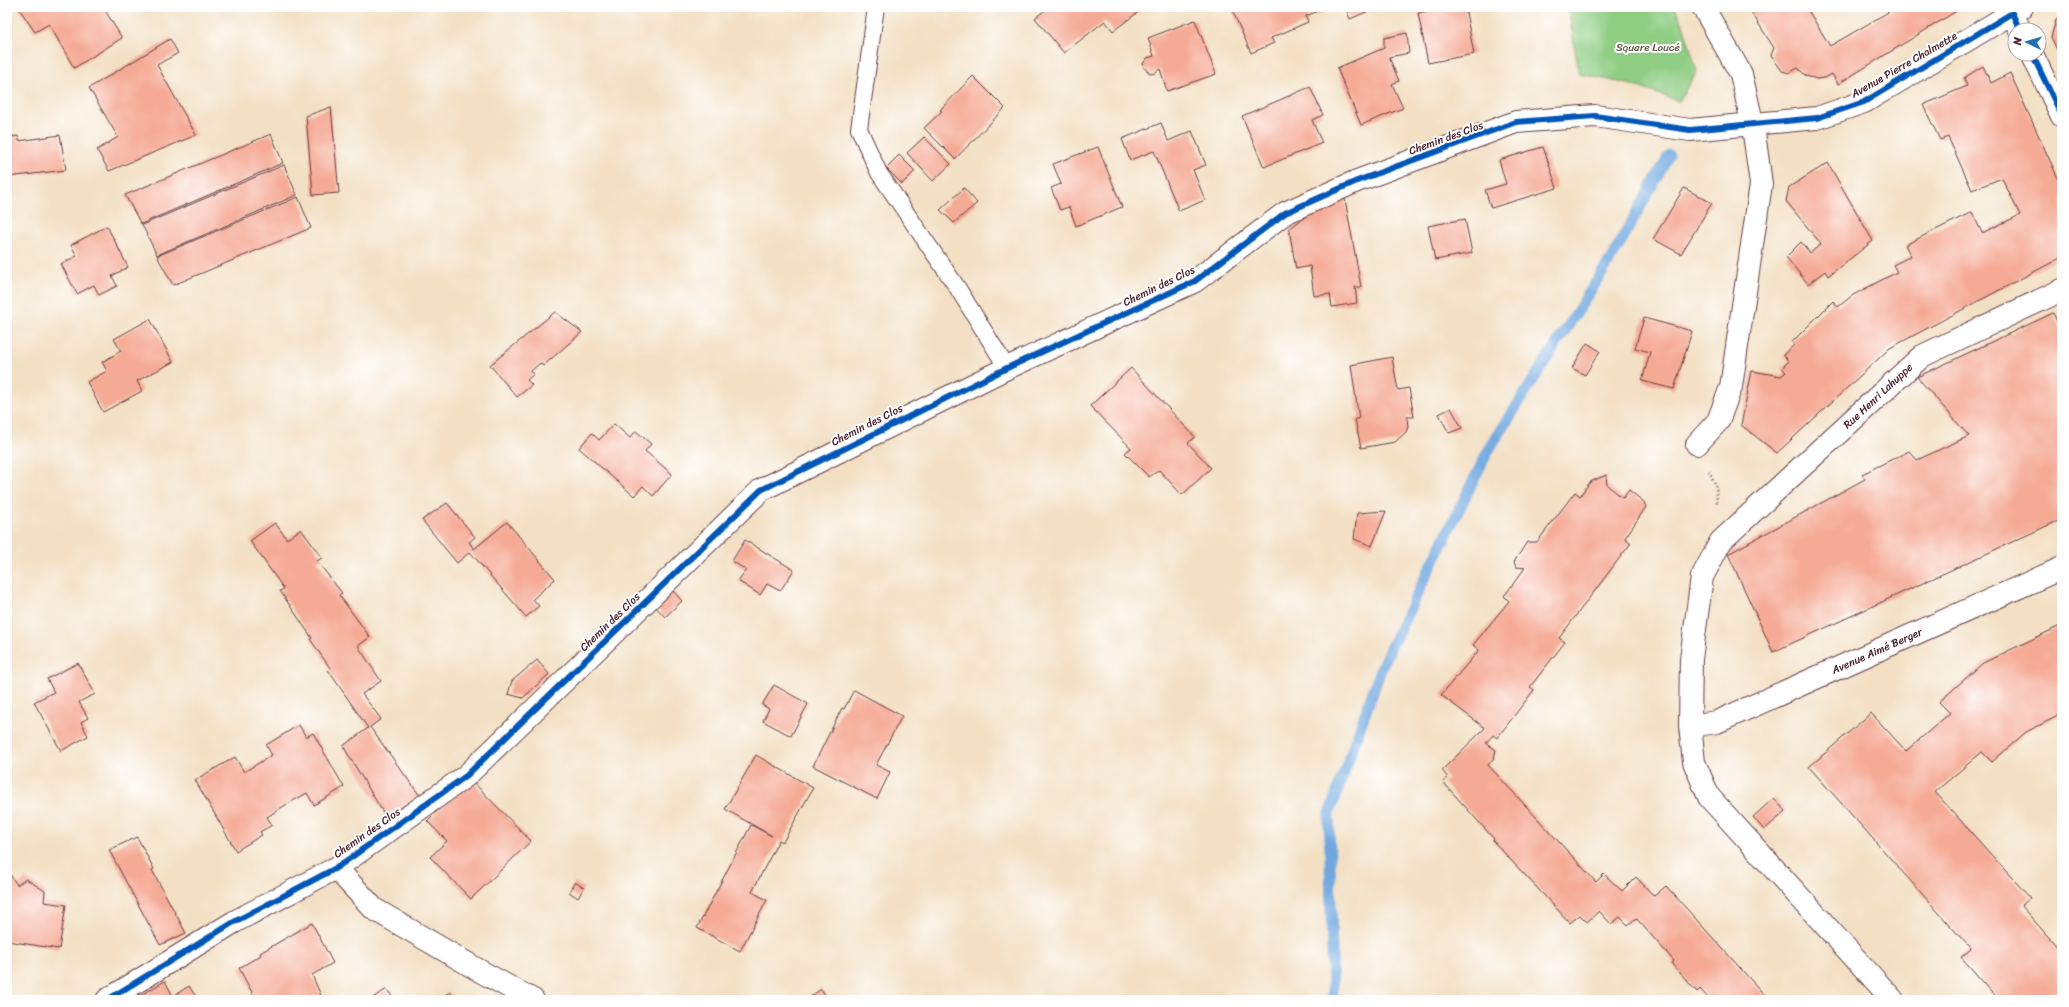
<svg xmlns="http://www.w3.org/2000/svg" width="2069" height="1007" font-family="Sriracha,sans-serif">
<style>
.green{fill:#8fcd83;stroke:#6c7657}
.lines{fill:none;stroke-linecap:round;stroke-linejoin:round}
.stream{stroke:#70a7df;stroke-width:11}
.building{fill:#f5aa95}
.lane-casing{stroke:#633c42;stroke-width:18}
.street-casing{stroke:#633c42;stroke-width:24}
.path{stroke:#633c42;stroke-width:2.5;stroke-dasharray:1 3;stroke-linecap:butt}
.lane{stroke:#fff;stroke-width:16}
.street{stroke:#fff;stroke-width:22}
.cycleway-casing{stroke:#fff;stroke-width:8}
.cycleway{stroke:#0057b8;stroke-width:6}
.labels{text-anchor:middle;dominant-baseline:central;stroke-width:4;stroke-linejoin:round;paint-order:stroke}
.park-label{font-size:11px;fill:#625c4a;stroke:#fff}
.street-label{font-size:11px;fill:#4a1f2b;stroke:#fff}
</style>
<rect width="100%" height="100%" fill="#fff"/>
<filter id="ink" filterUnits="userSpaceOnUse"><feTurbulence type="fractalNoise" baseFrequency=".025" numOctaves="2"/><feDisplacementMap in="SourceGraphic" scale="8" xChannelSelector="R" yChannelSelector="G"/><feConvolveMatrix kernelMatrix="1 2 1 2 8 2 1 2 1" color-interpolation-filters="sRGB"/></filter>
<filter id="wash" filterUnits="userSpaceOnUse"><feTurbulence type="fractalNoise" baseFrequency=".012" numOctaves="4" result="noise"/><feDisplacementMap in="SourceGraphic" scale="16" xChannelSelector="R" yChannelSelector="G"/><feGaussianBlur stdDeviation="0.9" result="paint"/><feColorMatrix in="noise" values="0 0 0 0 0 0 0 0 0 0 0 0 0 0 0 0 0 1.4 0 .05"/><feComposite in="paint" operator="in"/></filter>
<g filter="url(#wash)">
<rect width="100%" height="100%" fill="#f3e0c4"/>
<path class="green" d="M1568,7h107l8,17 14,47 -18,30 -50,-17 -50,-10z"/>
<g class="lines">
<path class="stream" d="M1333,1000l-4,-186 55,-153 104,-210 126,-197 55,-99"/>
</g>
<g id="blocks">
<path class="building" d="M18,7h85l19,31 -48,30 -25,-44 -14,8z
M1049,7h90l2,3 -28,21 -8,-10 -41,32 -29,-35z
M1244,7h83l-21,9 2,6 -37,16 3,5 -23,10 -18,-41z
M1345,7h33l-28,12z
M1426,7h39l9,47 -46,9 -10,-50 8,-2z
M1748,7h58l24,39 67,-39h66l-125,77 -6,-10 -7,4 -8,1 -11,-3 -8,-8 -9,5 -7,-2 -11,-16 3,-7z
M2062,16v45l-11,-24 5,-17z
M1195,20l21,54 -49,17 -7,-22 -7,5 -3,-1 -6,-5 -1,-4 4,-6 7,-2 -6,-18z
M1407,33l2,20 -20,4 10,24 -7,3 11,24 -42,17 -24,-57 47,-20v-10z
M170,39l8,14 -21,12 39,70 -87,36 -12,-21 21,-13 -29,-49z
M1983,66l8,17 19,-10 52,114v70l-172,91 -113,105 -36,-28 11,-54 29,5 5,-4 -4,-4 7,-7 -6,-6 11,-10 -2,-3 41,-41 5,6 15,-12 44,-23 -4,-7 18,-9 -6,-11 67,-33 10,21 38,-18 -18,-37 -30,12 -24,-53 -8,3 -17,-35 44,-19 -3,-8z
M973,76l32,32 -50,51 -31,-31 18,-17 -2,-1z
M1310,87l13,28 -11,5 10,23 -58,24 -22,-51z
M331,107l8,86 -26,2 -7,-79z
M1161,123l7,18 24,-10 14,34 -13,5 12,30 -26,11 -25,-60 -24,9 -8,-21z
M271,134l12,29 -142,61 -16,-29z
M60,135l6,35 -58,7 -1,-40 11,-1 1,5z
M924,137l27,27 -18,17 -26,-28z
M1098,147l24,60 -46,19 -7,-19 -9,3 -9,-22 10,-4 -8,-20z
M1543,147l14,41 -66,20 -6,-18 21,-6 -7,-24z
M899,155l16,16 -13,13 -16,-16z
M1828,163l45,78 -45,35 -3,-5 -17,13 -22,-27 15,-15 9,11 11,-9 -35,-43 3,-14z
M284,165l13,30 -140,60 -15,-30z
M964,188l13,15 -23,20 -14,-13z
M1684,188l28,15 -31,51 -28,-15z
M298,197l13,31 -138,57 -16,-29z
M1345,199l16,88h-6l2,16 -25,4 -2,-13 -16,2 -4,-30 -14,3 -7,-40 28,-21z
M1465,219l7,34 -37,7 -7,-34z
M107,226l21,41 -16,9 5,10 -18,9 -5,-10 -17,9 -16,-30 16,-8 -6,-11z
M555,312l27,20 -39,34 -3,-3 -9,8 3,3 -7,6 5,5 -15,12 -27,-32z
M2053,313l9,19v187l-289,133 -45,-98 137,-75 -3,-5 47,-23 8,9 52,-24 -52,-59z
M1644,318l48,13 -18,58 -32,-8 8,-29 -15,-4z
M150,319l23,43 -36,19 5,10 -39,21 -16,-30 20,-11 -5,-9 19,-11 -7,-12z
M1587,343l13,8 -15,24 -13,-7z
M1392,357l6,33 11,-2 5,29h-7l1,10 -2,5 -11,10 -34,6 -6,-29h4l-8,-54z
M1131,368l64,69 -7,6 23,25 -29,27 -23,-25 -10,7 -24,-24 6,-5 -41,-42z
M1451,408l11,20 -13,5 -10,-19z
M614,424l16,14 6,-7 15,13 -6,7 27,23 -19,22 -10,-10 -9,10 -55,-48 13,-15 7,7z
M1606,475l1,10 16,13 6,-8 15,12 2,5 -21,31 6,5 -72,95 6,4 -35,45 4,3 -37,48 -4,-3 -7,8 10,7 -2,8 -6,7 108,117 8,-8 18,17 14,-14 18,19 12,-10 103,114h-59l-10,-11 -3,3 -26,-29 3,-2 -38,-43 -8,7 -8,-8 -9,7 -12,-13 -12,11 -7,-7 -10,8 -77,-82 1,-2 -51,-57 5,-4 -6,-8 43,-42 -44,-33 38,-45 -6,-5 36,-44 -5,-5 21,-28 -9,-1 -2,-5 13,-20h10l38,-50 5,4 10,-14z
M447,503l28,34 -6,5 5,7 33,-27 48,57 -22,20 6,7 -13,11 -56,-65 -13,11 -35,-43z
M1386,511l-14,35 -18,-7 3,-26z
M275,523l12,16 14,-10 21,29 -5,3 25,32 -3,2 31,42 -12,9 23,35 -19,13 19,25 -11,8 50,69 -34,21 -43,-71 25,-18 -40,-58 2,-2 -20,-29 2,-1 -32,-47 4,-2 -34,-48z
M745,540l49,30 -14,21 -13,-7 -7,11 -22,-14 8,-11 -14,-9z
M672,590l10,11 -17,16 -10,-11z
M2062,625v89l-36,18 -34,30 -10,-10 -47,40 95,106 -9,8 41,46v48h-63l-38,-43 10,-8 -162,-182 62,-54 35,38 44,-38 -11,-11 44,-39z
M537,660l12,14 -26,24 -15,-4 4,-13z
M78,663l17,31 -16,8 9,16 -7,4 7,14 -27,15 -27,-49 20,-10 -7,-13z
M774,685l34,19 -17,32 -28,-15 6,-12 -7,-4z
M854,690l48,26 -26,49 14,7 -13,27 -64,-33 29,-58 2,1z
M299,725l7,12 7,-4 31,54 -30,18 -7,-12 -23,13 -17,11 5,8 -12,7 2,3 -26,16 -41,-71 40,-23 9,15 28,-17 -6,-10z
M756,755l57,33 -30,54 -4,-2 -27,52 15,8 -27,51 -43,-23 54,-103 21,11 -47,-27z
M470,779l61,62 -60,58 -41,-42 17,-16 -20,-20z
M1774,798l12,13 -22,19 -11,-13z
M137,837l17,32 -2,1 34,63 -26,12 -51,-95z
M7,870l10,15 9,-6 19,12 -1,11 22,3 -7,44 -52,-8z
M575,882l9,6 -6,10 -9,-6z
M312,923l21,40 -21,12 11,25h-67l-17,-32 22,-13 -1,-2z
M165,981l8,15 16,-10 9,14h-66z
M387,989l7,11h-25z
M821,989l8,11h-23z
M450,992l4,8h-17z"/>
</g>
</g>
<g filter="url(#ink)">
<use href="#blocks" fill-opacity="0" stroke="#633c42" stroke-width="1"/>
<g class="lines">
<defs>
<path id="lane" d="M876,7l-17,122 20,44 78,114 50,81"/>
<path id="street" d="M2012,13l8,17
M2032,54l30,62
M1697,444l21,-23 13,-34 30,-203 -8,-58 -12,-52 -38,-67
M1690,726l27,-4 345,-154
M336,868l38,41 106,62 53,29
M107,1000l127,-78 102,-54 130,-92 295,-286 246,-122 188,-87 90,-68 72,-32 159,-59 79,-6 95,14 127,-12 47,-16 158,-95
M1893,1000l-184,-203 -15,-35 -4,-36 1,-67 11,-82 19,-36 201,-185 140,-66"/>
</defs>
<use href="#lane" class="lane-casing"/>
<use href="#street" class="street-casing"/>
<path class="path" d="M1709,471l7,15 1,17"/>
<use href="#lane" class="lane"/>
<use href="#street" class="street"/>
<defs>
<path id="cycleway" d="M2032,54l30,62
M107,1000l127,-78 102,-54 130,-92 295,-286 246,-122 188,-87 90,-68 72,-32 159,-59 79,-6 95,14 127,-12 47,-16 148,-89 8,17"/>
</defs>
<use href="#cycleway" class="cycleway-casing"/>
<use href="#cycleway" class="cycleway"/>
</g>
</g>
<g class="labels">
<g class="park-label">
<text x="1648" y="47">Square Loucé</text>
</g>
<g class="street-label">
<text transform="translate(1904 65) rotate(-30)">Avenue Pierre Chalmette</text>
<text transform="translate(1446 138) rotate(-20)">Chemin des Clos</text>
<text transform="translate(1159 286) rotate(-26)">Chemin des Clos</text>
<text transform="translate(1878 396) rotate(-43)">Rue Henri Lahuppe</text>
<text transform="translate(867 425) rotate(-27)">Chemin des Clos</text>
<text transform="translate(610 622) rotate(-44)">Chemin des Clos</text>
<text transform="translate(1877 651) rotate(-24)">Avenue Aimé Berger</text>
<text transform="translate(367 833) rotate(-35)">Chemin des Clos</text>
</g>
</g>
<rect width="2069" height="1007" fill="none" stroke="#fff" stroke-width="24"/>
<g transform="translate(2027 42) rotate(275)"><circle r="19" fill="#ffffff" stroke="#b7a5aa"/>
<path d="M0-3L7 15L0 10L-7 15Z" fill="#1f6fb2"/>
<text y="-6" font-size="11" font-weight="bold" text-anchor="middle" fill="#4a1f2b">N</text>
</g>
</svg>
